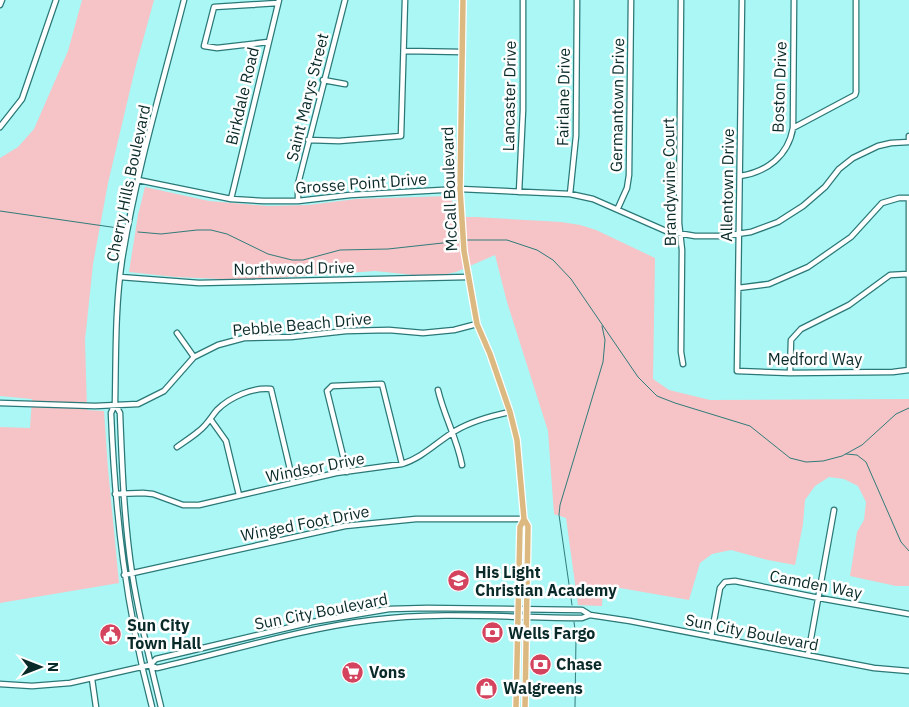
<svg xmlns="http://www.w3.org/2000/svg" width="909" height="707" font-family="'IBM Plex Sans',sans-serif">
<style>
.green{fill:#f6c3c6}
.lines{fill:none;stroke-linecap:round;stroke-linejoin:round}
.stream{stroke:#317c7a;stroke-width:1}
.minor-casing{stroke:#2a7877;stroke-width:7}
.major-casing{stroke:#fff;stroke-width:8}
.minor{stroke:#fff;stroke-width:4.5}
.major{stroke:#dcb980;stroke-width:5.5}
.labels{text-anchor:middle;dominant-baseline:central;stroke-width:5;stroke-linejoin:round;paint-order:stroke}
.street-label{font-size:16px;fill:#092a29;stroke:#fff}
.poi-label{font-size:16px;font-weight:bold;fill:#092a29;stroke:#fff;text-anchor:start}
</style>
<rect width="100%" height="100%" fill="#abf7f5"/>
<path class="green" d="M82,0h72l-19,69 -27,114 -15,81 -8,76 2,70 17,1 4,58 11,114 -119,20v-176l30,1 2,-29 -32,-3v-238l18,-11 16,-18 34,-78z
M145,187l64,14 59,5 40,-1 48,-6 93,-3 3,2v19h23l86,5 19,3 16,5 59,28 -2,121 16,11 41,10 199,-1v187h-13l-46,-10 7,-44 7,-12 2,-18 -8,-16 -14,-7 -15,-2 -14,9 -10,14 -2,24 -8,41 -27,-5 -37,-10 -19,4 -12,9 -11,37 -86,-15 -1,21 -24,-1 -12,-87 -12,-4 -6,-83 -41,-129 -12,-47 -39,17 -23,5 -58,-6 -112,8h-42l-46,-2 -46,-5 9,-57z"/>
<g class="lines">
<path class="stream" d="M0,211l118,17
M138,232l23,2 36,-4h14l16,4 41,20 24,6h11l37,-10 48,-1 73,-8
M465,240h42l30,10 16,10 18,19 67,98 19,19 18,7 75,23 40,32 16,4 17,-1 19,-5 20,-11 34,-31 13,-6
M846,454l11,1 9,7 35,80 8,9
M572,605l-13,-90 1,-10 43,-143 2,-22 -3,-14
M574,622l2,15 -1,70"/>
<defs>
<path id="minor" d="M681,0l-2,223 3,27 -1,102 2,12
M0,5l2,-5
M268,42l-51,6 -13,-2 10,-39 64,-4
M405,51l57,1
M323,80l22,4
M0,127l22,-28 34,-99
M793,128l62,-33 1,-3v-92
M308,140l31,1 62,-5 4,-136
M740,176c27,-4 48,-20 53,-48l1,-128
M138,180l93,19 33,2h34l52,-6 110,-6 110,5 23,5 73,32 29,5h29l27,-4 27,-10 25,-16 22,-19 14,-18 14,-11 25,-12 13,-3 18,-1v-6
M519,192l4,-82v-110
M570,194l6,-58 1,-136
M231,199l48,-199
M298,201v-17l47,-184
M618,208l9,-20 2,-13 2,-175
M120,277l79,6 269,-6
M738,288l31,-4 39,-17 43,-30 31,-34 17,-5h10v172l-16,2 -103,1 -53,-2 5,-371
M177,333l17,24
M790,373l1,-33 10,-11 48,-24 41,-30 18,-1
M438,390c6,26 19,48 24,75
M0,403l95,3 43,-2 26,-13 30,-34 24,-12 26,-7 47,-1 55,-6 43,-1 34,3 31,-3 23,-6
M115,404l5,9c2,53 4,107 12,160 7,45 18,89 29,134
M211,420l15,21 13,54
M177,447c7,-5 15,-10 22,-16 8,-6 12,-14 18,-21 13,-13 36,-23 54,-21l22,93
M347,472l-20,-81 5,-5 50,-2 20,80
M115,494l28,-1 10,1 30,11h16l137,-32 66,-9c20,-6 35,-22 53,-33 17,-10 36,-15 55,-19
M124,575l221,-49 71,-7h108
M711,637l9,-49 5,-6 10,-1 84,17 90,16
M808,655l26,-145
M150,665l7,3c71,-16 142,-39 215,-48 70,-9 140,-2 210,-2l8,-3
M92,679l4,28
M0,684l32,2 38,-3 80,-18 6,-6 156,-37 77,-13 38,-1 155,2 8,5 40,6 244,47 35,3
M152,707c-26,-99 -37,-192 -41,-294l4,-9c1,-48 0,-97 7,-144 14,-88 40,-174 62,-260"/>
<path id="major" d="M463,0l-3,189 4,62 13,73 13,30 20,58 7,28 7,79 4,7 -3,181
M516,707l4,-180 4,-8"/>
</defs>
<use href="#minor" class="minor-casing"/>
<use href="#major" class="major-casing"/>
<use href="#minor" class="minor"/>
<use href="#major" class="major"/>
</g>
<defs>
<symbol id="school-disc" viewBox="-11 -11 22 22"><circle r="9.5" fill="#d4445e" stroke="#fff"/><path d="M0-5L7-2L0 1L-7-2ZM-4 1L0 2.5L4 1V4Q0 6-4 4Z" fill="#fff"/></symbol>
<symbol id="bank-disc" viewBox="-11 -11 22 22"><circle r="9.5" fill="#d4445e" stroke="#fff"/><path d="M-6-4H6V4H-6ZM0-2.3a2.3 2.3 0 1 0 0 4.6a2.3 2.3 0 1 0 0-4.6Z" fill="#fff"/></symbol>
<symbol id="civic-disc" viewBox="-11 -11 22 22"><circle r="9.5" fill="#d4445e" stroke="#fff"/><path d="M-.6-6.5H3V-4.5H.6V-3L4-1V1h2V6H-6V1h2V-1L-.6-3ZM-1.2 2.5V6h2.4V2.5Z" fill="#fff"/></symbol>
<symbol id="supermarket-disc" viewBox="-11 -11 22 22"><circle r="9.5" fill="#d4445e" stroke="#fff"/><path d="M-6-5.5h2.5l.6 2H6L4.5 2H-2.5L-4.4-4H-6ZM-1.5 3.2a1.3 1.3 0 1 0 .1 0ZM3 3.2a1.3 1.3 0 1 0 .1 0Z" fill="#fff"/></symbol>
<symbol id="shop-disc" viewBox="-11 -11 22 22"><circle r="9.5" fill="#d4445e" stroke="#fff"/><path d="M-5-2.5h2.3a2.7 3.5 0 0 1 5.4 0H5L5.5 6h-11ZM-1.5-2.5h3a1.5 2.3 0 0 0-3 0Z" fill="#fff"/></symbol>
</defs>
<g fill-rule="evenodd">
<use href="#school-disc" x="446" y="568" width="25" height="25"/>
<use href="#bank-disc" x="480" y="620" width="25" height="25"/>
<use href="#civic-disc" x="98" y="622" width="25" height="25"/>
<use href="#bank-disc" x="528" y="652" width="25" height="25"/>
<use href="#supermarket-disc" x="340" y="660" width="25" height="25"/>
<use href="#shop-disc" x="474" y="676" width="25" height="25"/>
</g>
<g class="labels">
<g class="street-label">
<text transform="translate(779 87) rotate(-88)">Boston Drive</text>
<text transform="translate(242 96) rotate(-77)">Birkdale Road</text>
<text transform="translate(509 96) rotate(-89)">Lancaster Drive</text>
<text transform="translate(307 97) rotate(-76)">Saint Marys Street</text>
<text transform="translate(563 97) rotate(-89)">Fairlane Drive</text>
<text transform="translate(617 105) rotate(-89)">Germantown Drive</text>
<text transform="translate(669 182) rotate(-91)">Brandywine Court</text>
<text transform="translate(128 183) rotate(-78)">Cherry Hills Boulevard</text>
<text transform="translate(361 183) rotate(-4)">Grosse Point Drive</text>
<text transform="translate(727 185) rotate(-89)">Allentown Drive</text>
<text transform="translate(449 189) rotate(-92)">McCall Boulevard</text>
<text transform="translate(294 268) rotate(-1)">Northwood Drive</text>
<text transform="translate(302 324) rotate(-5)">Pebble Beach Drive</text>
<text x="815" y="359">Medford Way</text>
<text transform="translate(315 467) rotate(-11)">Windsor Drive</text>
<text transform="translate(305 523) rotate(-11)">Winged Foot Drive</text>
<text transform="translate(816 584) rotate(11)">Camden Way</text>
<text transform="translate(321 611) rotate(-11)">Sun City Boulevard</text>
<text transform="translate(752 632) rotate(11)">Sun City Boulevard</text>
</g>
<g class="poi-label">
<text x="475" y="572">His Light<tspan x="475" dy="18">Christian Academy</tspan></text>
<text x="127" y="625">Sun City<tspan x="127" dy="18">Town Hall</tspan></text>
<text x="508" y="633">Wells Fargo</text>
<text x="556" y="664">Chase</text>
<text x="369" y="672">Vons</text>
<text x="503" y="688">Walgreens</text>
</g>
</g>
<g transform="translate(40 667) rotate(90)" stroke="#ffffff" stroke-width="4" paint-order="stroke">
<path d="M0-4L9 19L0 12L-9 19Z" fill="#092a29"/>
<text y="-8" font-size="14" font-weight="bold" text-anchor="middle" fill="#092a29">N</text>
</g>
</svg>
